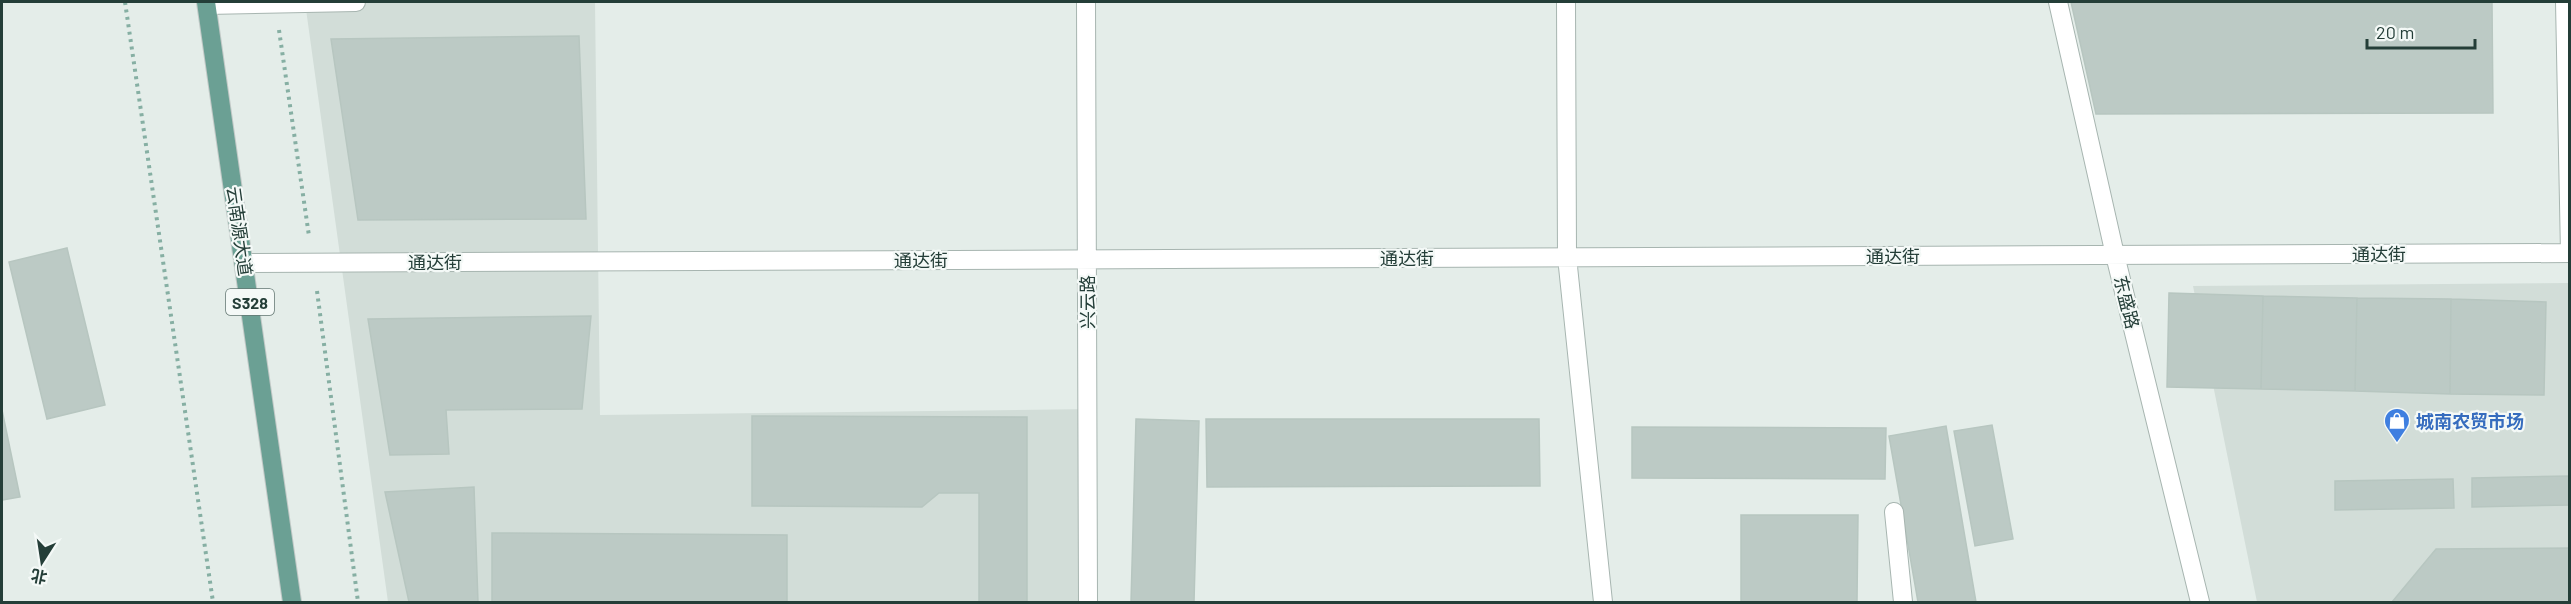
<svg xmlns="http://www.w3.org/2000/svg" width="2571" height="604" font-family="Barlow,'Noto Sans SC',sans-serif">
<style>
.built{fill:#d2ddd8}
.building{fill:#bccac5;stroke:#b7c6c0;stroke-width:1.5}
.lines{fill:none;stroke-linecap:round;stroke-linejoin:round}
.minor-casing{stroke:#a7b5b0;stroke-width:20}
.major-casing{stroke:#c2c9c7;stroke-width:20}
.path{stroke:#86afa3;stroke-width:4;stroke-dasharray:3 4.5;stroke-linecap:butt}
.minor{stroke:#fff;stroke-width:18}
.major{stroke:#6ba094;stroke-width:18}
.labels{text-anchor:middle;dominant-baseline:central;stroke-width:4.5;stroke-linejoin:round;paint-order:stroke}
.shield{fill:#f4f9f7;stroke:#627671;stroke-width:1.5}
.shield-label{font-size:16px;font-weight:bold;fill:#243e38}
.street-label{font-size:18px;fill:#243e38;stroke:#f4f9f7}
.shop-label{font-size:18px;font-weight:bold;fill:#366cbe;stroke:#f4f9f7;text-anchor:start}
</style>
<rect width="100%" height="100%" fill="#e4ede9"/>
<path class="built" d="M305,2h290l5,413 493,-6 1,193h-706z
M2569,283v319h-312l-64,-316z"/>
<path class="building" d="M2071,2h421l1,111 -397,1z
M579,36l7,183 -228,1 -27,-181z
M67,248l38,157 -58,14 -38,-157z
M2169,293l94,3 -2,93 -94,-2z
M2263,296l94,2 -2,93 -94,-2z
M2357,298l94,1 -1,95 -95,-3z
M2451,299l95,3 -2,93 -94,-1z
M591,316l-9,93 -136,1 3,44 -59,1 -22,-136z
M2,410l18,87 -18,3z
M752,416l275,1v185h-48v-109h-40l-17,14 -170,-1z
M1136,419l63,2 -5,181h-63z
M1206,419h333l1,67 -333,1z
M1992,425l21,114 -38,7 -21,-115z
M1946,426l30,176h-58l-29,-166z
M1632,427l254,1 -1,51 -253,-1z
M2570,476v29l-98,2v-29z
M2453,479l1,29 -119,2v-29z
M474,487l4,115h-69l-24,-110z
M1741,515h117l-1,87h-116z
M492,533l295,2v67h-295z
M2570,548v54h-178l44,-53z"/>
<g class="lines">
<defs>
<path id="minor" d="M1086,2l2,600
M1566,2l1,255 36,345
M2058,2l57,253 85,347
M207,5l149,-3
M245,263l2325,-10 -5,-251
M1894,512l9,90"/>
<path id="major" d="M206,2l86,600"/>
</defs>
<use href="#minor" class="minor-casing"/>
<use href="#major" class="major-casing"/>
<path class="path" d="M125,2l88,600
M279,30l30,206
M317,291l41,311"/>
<use href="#minor" class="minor"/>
<use href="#major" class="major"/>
</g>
<defs>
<symbol id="shop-pin" viewBox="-11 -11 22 30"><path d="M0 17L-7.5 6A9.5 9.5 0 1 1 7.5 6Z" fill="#3f7fe0" stroke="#f4f9f7"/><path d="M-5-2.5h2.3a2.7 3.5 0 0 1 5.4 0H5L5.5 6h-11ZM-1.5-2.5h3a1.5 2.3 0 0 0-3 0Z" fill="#fff"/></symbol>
</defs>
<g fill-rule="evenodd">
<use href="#shop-pin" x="2382" y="406" width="30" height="40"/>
</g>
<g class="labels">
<rect class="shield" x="226" y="289" width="48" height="26" rx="4.5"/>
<g class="shield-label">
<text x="250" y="302">S328</text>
</g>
<g class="street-label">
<text transform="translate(240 231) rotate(82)">云南源大道</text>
<text x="2379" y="254">通达街</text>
<text x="1893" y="256">通达街</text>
<text x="1407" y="258">通达街</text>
<text x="921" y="260">通达街</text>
<text x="435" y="262">通达街</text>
<text transform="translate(1087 302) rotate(-90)">兴云路</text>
<text transform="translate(2127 302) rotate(76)">东盛路</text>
</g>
<g class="shop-label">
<text x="2416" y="421">城南农贸市场</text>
</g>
</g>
<rect width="2571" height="604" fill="none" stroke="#243e38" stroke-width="6"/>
<g transform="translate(42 562) rotate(192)" stroke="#f4f9f7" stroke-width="4.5" paint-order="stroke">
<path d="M0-4.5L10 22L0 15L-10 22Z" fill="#243e38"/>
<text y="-9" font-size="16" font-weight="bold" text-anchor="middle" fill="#243e38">北</text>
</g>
<path d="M2367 39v9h108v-9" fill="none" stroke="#243e38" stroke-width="3"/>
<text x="2376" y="39" font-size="18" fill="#243e38" stroke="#f4f9f7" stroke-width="4.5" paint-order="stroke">20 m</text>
</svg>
